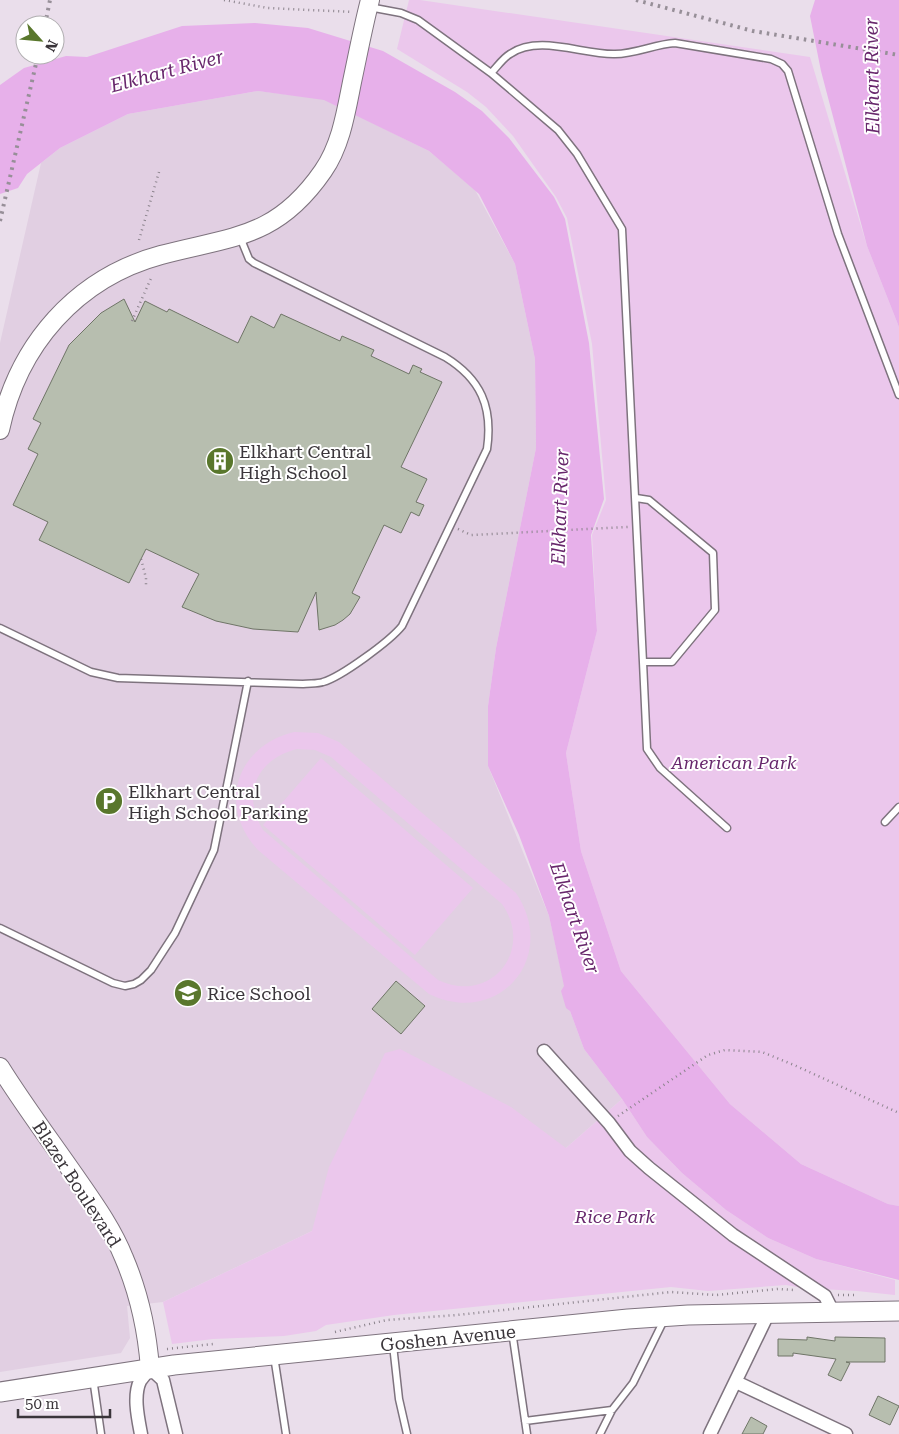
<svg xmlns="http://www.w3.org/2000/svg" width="899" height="1434" font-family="'Roboto Serif',serif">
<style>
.built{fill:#e1cfe2}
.green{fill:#ebc7ec;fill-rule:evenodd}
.water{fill:#e7b0ea}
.building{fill:#b7beaf;stroke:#6f7567}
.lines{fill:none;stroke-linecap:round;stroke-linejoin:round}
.service-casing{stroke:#7e737e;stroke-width:9}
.minor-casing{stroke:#7e737e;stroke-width:15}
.secondary-casing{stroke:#7e737e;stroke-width:20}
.primary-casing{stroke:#7e737e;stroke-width:21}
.path{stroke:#8b838c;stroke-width:2.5;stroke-dasharray:1 4;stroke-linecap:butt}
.service{stroke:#fff;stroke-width:6}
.minor{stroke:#fff;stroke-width:12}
.secondary{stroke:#fff;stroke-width:18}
.primary{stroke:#fff;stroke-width:19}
.rail{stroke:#978f98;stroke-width:4;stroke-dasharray:2.5 5;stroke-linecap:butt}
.labels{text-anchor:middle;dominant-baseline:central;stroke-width:4;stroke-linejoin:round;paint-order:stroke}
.poi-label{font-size:18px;fill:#3a353a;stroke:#fff;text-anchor:start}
.park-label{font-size:18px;font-style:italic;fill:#68286d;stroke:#fff}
.street-label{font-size:18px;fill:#3a353a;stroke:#fff}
.water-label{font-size:19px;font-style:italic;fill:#68276c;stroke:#fff}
</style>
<rect width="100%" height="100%" fill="#eadeeb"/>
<path class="built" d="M258,91l66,8 105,52 46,39 40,74 20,95 1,89 -40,200 -8,58v60l61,150 21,95 14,38 38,50 -56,49 -254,83 -149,71 -36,4 3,32 -9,15 -121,19v-1029l41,-180 19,-15 68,-34z"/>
<path class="green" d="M409,0h11l390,57 57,189 32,81v879l-11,-2 -87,-40 -71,-60 -109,-133 -40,-120 -15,-98 31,-122 -5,-96 14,-35 -14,-156 -25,-126 -11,-21 -43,-61 -27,-29 -19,-15 -70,-43z
M294,732l24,1 21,9 177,151c43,64 -17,135 -87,101l-171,-144c-41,-44 -22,-104 36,-118zM297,749l18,1 16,7 171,147c33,47 -12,101 -64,76l-175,-150c-22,-36 -6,-71 34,-81z
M321,758l152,130 -58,67 -152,-130z
M400,1049l111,58 55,41 56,-49 25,38 35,36 44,37 42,28 48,21 79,21v15l-38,-4 -54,-3 -17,-3 -78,6 -37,-4 -277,28 -68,10 -10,6 -32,5 -71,3 -41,5 -9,-42 149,-71 17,-64 56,-114z"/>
<path class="water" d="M815,0h84v327l-32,-81 -46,-175 -11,-55z
M255,23l53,5 75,23 72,41 27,19 27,27 45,59 11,22 24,124 15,156 -13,36 6,96 -31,122 15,98 40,120 109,133 71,60 87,40 11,2v74l-83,-21 -48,-21 -42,-28 -44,-37 -35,-36 -25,-38 -38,-50 -14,-38 -4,-3 -5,-17 3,-5 -15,-70 -30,-81 -31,-69v-60l8,-58 40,-200 -1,-89 -20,-95 -36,-70 -50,-43 -105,-51 -66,-9 -130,23 -68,34 -33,26 -9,14 -18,6v-109l24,-17 42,-12 21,1 95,-31z"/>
<path class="building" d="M124,299l11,23 10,-21 22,11 2,-3 69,34 13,-27 23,12 7,-14 59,27 2,-5 32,14 -3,6 38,18 4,-9 9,4 -2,3 22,10 -41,85 26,12 -11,23 8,3 -5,11 -8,-4 -10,21 -17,-8 -32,68 8,4 -10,17 -7,6 -8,5 -16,5 -3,-38 -18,40 -45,-3 -37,-8 -34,-14 17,-33 -53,-25 -17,34 -90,-43 9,-18 -35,-17 25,-51 -10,-5 13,-26 -8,-4 36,-74 32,-32z
M396,981l29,25 -24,28 -29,-25z
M807,1337l28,4v-4l50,1v24h-39l4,1 -9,18 -13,-6 8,-16 -43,-6v3h-15v-17l29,1z
M878,1396l21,10 -9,19 -21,-10z
M751,1417l16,9 -4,8h-21z"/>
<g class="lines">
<defs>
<path id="service" d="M369,7l32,6 17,7 73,53 67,57 19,24 45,75 21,433h29l43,-52 -2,-57 -64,-53 -13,-2
M491,73c6,-6 12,-15 19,-19 29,-20 73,1 105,0 21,0 40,-10 60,-11l96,16 11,5 6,7 50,163 61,161
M0,628l91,44 27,6 185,6c7,-1 14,0 20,-2 18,-5 67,-41 79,-56l85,-177c6,-42 -6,-70 -42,-92l-191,-94 -5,-4 -9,-22
M643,662l4,87 13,19 67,60
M885,822l14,-15
M0,928l113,55 12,3 9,-2 7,-4 10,-10 24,-37 39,-83 34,-169
M512,1331l15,103
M393,1345l6,54 8,35
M274,1356l12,78
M93,1378l8,56
M525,1421l87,-11
M600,1434l12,-24 21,-27 31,-63"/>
<path id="minor" d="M544,1051l65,72 21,28 19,17 84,67 92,61 8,16
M736,1382l110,52
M141,1434c-3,-16 -8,-38 -1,-53 3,-4 7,-9 10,-13l13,12 13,54
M710,1434l58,-120"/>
<path id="secondary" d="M0,430c18,-85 76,-152 161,-175 71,-19 115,-16 162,-84 18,-26 23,-59 29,-89 6,-28 11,-55 18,-82
M0,1067c23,37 50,73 75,109 18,26 37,52 49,82 15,35 23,72 26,110"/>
<path id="primary" d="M0,1392l174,-27 454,-46 60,-4 211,-4"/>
</defs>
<use href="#service" class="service-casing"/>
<use href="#minor" class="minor-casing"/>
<use href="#secondary" class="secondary-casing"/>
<use href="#primary" class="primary-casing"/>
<path class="path" d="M224,0l44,8 85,4
M139,240l20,-68
M132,321l20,-45
M458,529l13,6 157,-8
M141,559l5,19v8
M618,1116l90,-61 17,-5 37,2 32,13 105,48
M838,1295h17
M335,1332l52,-12 70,-5 214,-23 45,3 62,-6 16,1
M167,1349l46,-5"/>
<use href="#service" class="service"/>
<use href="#minor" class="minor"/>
<use href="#secondary" class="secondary"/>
<use href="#primary" class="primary"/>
<path class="rail" d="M636,0l117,31 146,24
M45,25l5,-25
M0,221l38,-166"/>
</g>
<defs>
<symbol id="building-disc" viewBox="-11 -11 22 22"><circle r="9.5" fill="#59772c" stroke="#fff"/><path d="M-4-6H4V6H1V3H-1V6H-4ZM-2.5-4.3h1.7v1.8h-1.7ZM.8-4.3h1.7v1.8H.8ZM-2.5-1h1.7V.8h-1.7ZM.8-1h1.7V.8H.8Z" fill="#fff"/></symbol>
<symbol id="parking-disc" viewBox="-11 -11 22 22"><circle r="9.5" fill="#59772c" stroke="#fff"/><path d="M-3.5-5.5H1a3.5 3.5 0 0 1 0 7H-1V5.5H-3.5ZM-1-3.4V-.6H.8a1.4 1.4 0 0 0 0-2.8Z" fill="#fff"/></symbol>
<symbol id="school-disc" viewBox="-11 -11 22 22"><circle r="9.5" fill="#59772c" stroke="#fff"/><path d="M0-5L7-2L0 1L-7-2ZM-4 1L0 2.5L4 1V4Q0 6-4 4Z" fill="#fff"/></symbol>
</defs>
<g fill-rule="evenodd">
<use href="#building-disc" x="204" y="445" width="32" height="32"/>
<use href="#parking-disc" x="93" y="785" width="32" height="32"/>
<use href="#school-disc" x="172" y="977" width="32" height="32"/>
</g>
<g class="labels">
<g class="poi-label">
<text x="239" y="451">Elkhart Central<tspan x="239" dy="21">High School</tspan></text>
<text x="128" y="791">Elkhart Central<tspan x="128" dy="21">High School Parking</tspan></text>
<text x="207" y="993">Rice School</text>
</g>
<g class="park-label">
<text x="734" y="762">American Park</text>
<text x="615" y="1216">Rice Park</text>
</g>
<g class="street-label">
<text transform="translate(77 1184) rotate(57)">Blazer Boulevard</text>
<text transform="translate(448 1338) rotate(-6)">Goshen Avenue</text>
</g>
<g class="water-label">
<text transform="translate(167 71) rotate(-15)">Elkhart River</text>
<text transform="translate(872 76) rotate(-91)">Elkhart River</text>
<text transform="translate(560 507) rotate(-88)">Elkhart River</text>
<text transform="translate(575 918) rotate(71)">Elkhart River</text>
</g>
</g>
<g transform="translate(40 40) rotate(117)"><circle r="24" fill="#ffffff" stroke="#b0aeb0"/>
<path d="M0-4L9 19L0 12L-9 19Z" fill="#59772c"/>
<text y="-8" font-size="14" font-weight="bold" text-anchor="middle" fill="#3a353a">N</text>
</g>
<path d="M18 1409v8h92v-8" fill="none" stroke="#3a353a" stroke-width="2.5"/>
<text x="25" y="1409" font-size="15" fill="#3a353a" stroke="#ffffff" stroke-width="4" paint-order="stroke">50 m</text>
</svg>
